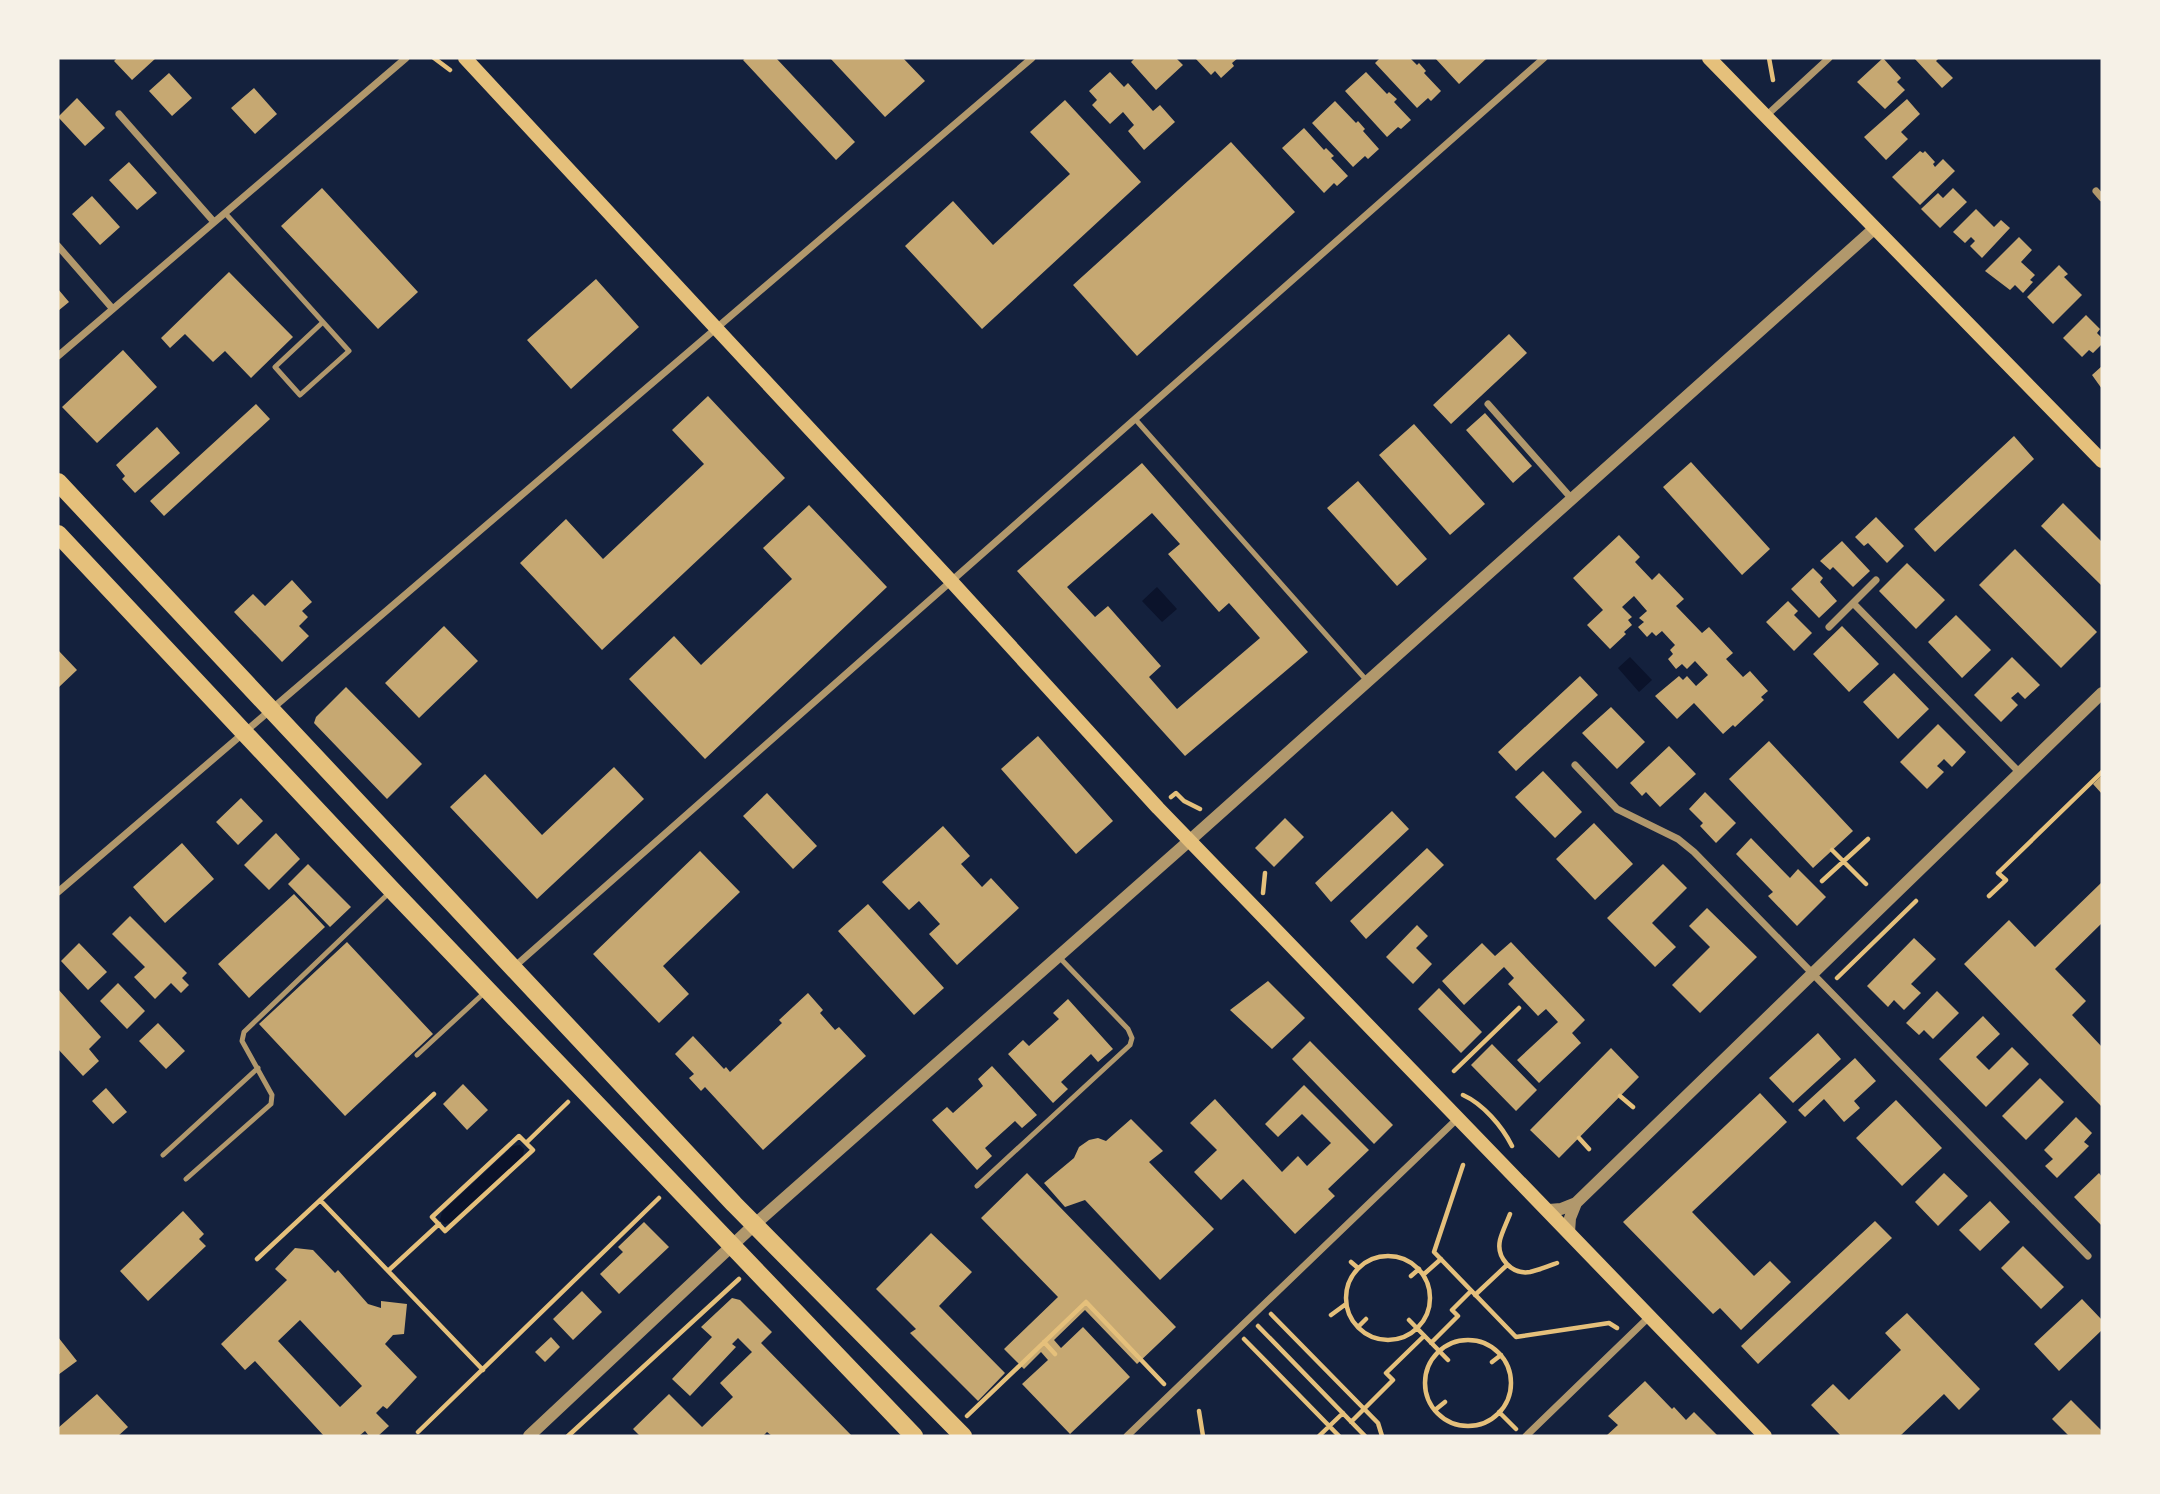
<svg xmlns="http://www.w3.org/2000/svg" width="2160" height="1494" font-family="Lato,sans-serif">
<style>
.water{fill:#0b132b}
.building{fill:#c6a872;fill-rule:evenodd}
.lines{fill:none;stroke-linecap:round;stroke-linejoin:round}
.path{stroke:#e5c07b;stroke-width:4.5}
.service{stroke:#b1986c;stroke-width:5}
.minor{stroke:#b1986c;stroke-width:7}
.tertiary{stroke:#b1986c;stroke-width:12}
.secondary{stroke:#e5c07b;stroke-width:14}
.primary{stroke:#e5c07b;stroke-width:18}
</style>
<rect width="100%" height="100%" fill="#14213d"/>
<path class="water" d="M1157,587l20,22 -15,13 -20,-21z
M1630,657l22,23 -13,12 -21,-24z
M520,1145l4,4 -1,7 -72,67 -7,1 -4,-4 2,-8 71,-66z"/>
<path class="building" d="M117,58h39l-24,22 -18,-19z
M746,58h30l79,84 -19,18 -93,-100z
M830,58h73l22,23 -40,36z
M1135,58h41l7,7 -27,25 -25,-28z
M1195,58h43l-6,5 2,3 -13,12 -6,-7 -4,4z
M1380,58h30l7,7 2,-2 7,8 -2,2 17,18 -10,10 -3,-3 -11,10 -42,-45z
M1435,58h52l-28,26z
M1883,58l18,20 -4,4 8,8 -20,19 -28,-27z
M1914,58h25l-3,3 17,17 -11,10z
M1110,72l14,15 4,-4 25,28 7,-6 15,17 -31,28 -16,-19 6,-6 -11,-13 -13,12 -18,-19 5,-5 -8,-9z
M1366,72l21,22 2,-2 8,7 -3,3 17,18 -10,9 -3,-2 -11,10 -42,-46z
M169,73l23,25 -20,18 -23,-25z
M254,88l23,26 -22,20 -24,-26z
M77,98l28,30 -20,18 -27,-29z
M1907,99l13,15 -19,18 7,7 -22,21 -22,-23z
M1065,100l76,82 -159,147 -77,-83 48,-45 40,44 77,-71 -40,-42z
M1335,101l21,22 2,-2 7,8 -2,2 16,18 -11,10 -3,-3 -12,11 -41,-44z
M1304,128l20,22 2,-2 8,8 -3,2 17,18 -11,10 -3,-3 -10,10 -42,-45z
M1231,142l64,70 -158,144 -64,-71z
M1920,151l3,2 2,-2 10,11 -2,2 2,3 8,-8 12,12 -35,34 -28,-28z
M129,162l28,31 -20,17 -28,-30z
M322,188l96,104 -40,37 -97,-103z
M1953,188l14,14 -27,26 -19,-19 17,-16 5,5z
M92,196l28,31 -20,18 -28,-31z
M1976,209l18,18 7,-7 9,8 -28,30 -12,-12 5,-5 -4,-4 -6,6 -12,-11z
M2019,237l13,13 -11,12 14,13 -5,5 3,2 -10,11 -8,-8 -5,5 -25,-19z
M2059,265l9,9 -4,3 18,18 -29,29 -26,-27z
M229,272l64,65 -42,41 -26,-27 -12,11 -28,-28 -15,14 -9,-10z
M596,279l43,48 -68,62 -44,-49z
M58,289l11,13 -11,9z
M2086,315l14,14 -3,4 5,5v6l-9,9 -4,-3 -7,7 -19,-19z
M1509,334l18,19 -76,71 -18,-19z
M123,350l34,37 -60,56 -35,-36z
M2102,366v23l-10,-14z
M708,396l77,82 -183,172 -82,-87 46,-44 37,40 101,-95 -32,-34z
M256,404l14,15 -106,97 -14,-15z
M1485,413l47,53 -19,17 -47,-53z
M1414,424l71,80 -35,31 -71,-80z
M157,427l23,26 -45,40 -13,-14 3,-3 -9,-11z
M2014,436l20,23 -99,93 -21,-23z
M1691,462l79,87 -28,26 -79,-88z
M1142,463l166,189 -123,104 -168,-185zM1152,513l28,31 -12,10 51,58 10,-9 31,35 -83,71 -28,-32 12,-11 -53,-60 -13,11 -28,-30z
M1358,481l69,78 -30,27 -70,-78z
M2063,503l39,39v44l-61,-60z
M809,505l78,82 -182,172 -76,-80 45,-43 27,29 91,-86 -29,-31z
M1876,517l28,29 -17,17 -19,-20 -4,3 -9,-9z
M1619,535l21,22 -5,5 17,18 7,-7 25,26 -8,7 26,27 7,-6 24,26 -7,6 17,18 7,-6 18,20 -7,6 3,3 -29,27 -2,-2 -10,9 -29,-31 -17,16 -22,-23 24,-20 4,4 4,-4 9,10 12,-11 -13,-14 -8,8 -5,-5 -6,5 -8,-10 5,-5 -3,-4 5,-5 -13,-14 -6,5 -4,-4 -5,5 -9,-10 6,-5 -5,-4 8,-7 -13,-15 -12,11 10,10 -4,3 4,5 -8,7 2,2 -16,15 -23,-24 16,-15 -30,-32z
M1842,541l28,30 -17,16 -20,-20 -3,3 -10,-9z
M2015,549l82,83 -36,36 -82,-83z
M1907,563l38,37 -29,29 -37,-38z
M1813,568l10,10 -3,4 17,19 -18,17 -28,-29z
M292,580l20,22 -10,9 6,6 -9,9 10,10 -27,26 -48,-50 19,-18 12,12z
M1788,601l10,10 -4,4 18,18 -18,18 -28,-29z
M1956,615l35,35 -29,28 -34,-36z
M444,626l34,35 -59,57 -34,-35z
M1842,626l37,38 -30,28 -36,-38z
M58,650l19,20 -19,18z
M2012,657l28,28 -15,14 -7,-7 -7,6 7,7 -17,17 -27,-27z
M1894,673l35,36 -31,30 -35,-37z
M1580,676l18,19 -82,76 -18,-19z
M346,687l76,77 -35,35 -73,-76 2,-6z
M1611,707l34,35 -28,27 -35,-36z
M1938,724l28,28 -14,15 -8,-8 -7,7 7,6 -17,17 -27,-27z
M1038,736l75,85 -37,33 -75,-85z
M1769,741l84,90 -40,37 -84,-89z
M1669,746l27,28 -36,33 -14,-15 -4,4 -12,-13z
M614,767l30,32 -107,100 -87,-92 35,-33 57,61z
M1543,771l39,41 -27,26 -40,-41z
M2102,775v19l-9,-10z
M1705,792l31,31 -20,20 -16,-17 3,-3 -14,-14z
M767,793l50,53 -24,23 -50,-53z
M241,798l22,23 -25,24 -22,-23z
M1392,811l17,18 -78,73 -16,-19z
M1285,818l19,19 -30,30 -19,-19z
M1594,823l39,41 -38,36 -39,-41z
M943,826l27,30 -9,8 21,23 9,-9 28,30 -62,57 -28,-31 11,-10 -21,-23 -10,9 -27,-28z
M276,833l24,26 -31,31 -25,-25z
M1751,838l39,40 8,-9 28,28 -29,29 -29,-30 5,-4 -37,-38z
M182,843l32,36 -49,44 -32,-36z
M1427,848l17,17 -78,74 -16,-18z
M700,851l40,41 -77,74 26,28 -30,29 -66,-69z
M308,864l43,43 -21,20 -42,-43z
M1663,864l24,24 -35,35 24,24 -21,20 -48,-49z
M2102,882v41l-47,46 31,32 -14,14 30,32v60l-138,-143 45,-44 26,27z
M294,894l31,33 -76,71 -31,-34z
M868,904l76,84 -30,27 -76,-84z
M1707,908l50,49 -57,56 -28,-28 38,-38 -21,-21z
M130,916l57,57 -5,5 7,7 -8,8 -10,-10 -16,16 -21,-22 11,-10 -33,-33z
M1417,925l11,11 -12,12 16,16 -19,20 -27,-27z
M1914,938l22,21 -25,25 10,9 -17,17 -10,-10 -6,7 -21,-21z
M347,942l86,92 -88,82 -86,-92z
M1511,942l74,78 -13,13 9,10 -42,40 -22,-23 41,-38 -12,-13 -8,7 -30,-32 6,-6 -10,-11 -40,38 -22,-24 40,-38 13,13z
M79,943l28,29 -19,18 -27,-29z
M1268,981l37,37 -33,31 -42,-39z
M118,983l27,28 -18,18 -27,-28z
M1439,988l43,44 -21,21 -43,-44z
M58,989l43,48 -12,12 10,12 -16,15 -25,-27z
M1937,991l22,22 -26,26 -9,-9 -5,5 -13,-12z
M808,993l15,17 -3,3 15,17 4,-3 27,29 -103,94 -58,-63 -4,4 -12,-13 5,-4 -19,-20 18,-18 31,33 2,-2 4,5 52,-49 -3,-3z
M1068,999l45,50 -15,13 -7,-8 -30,28 7,7 -15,14 -45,-49 15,-14 6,6 30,-27 -6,-6z
M1983,1016l17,18 -24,23 13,13 23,-23 17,17 -43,43 -47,-48z
M158,1023l27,28 -19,18 -27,-28z
M1818,1033l23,26 -48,44 -24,-25z
M1310,1041l83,84 -19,19 -82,-85z
M1492,1044l45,46 -21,21 -45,-46z
M1611,1048l28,29 -80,81 -29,-28z
M1855,1058l21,23 -22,20 6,7 -16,14 -20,-23 -19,18 -7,-7z
M992,1066l45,49 -15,13 -7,-7 -30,27 7,8 -15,14 -45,-50 15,-13 6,6 30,-27 -5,-7z
M2040,1078l24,24 -38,38 -24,-24z
M463,1084l25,26 -21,20 -24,-26z
M1304,1085l65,65 -41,39 7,7 -40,38 -52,-55 -22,21 -27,-28 23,-22 -27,-27 25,-24 67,73 16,-16 9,10 24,-23 -29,-29 -24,23 -13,-13z
M106,1088l21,24 -14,12 -21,-23z
M1760,1093l27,29 -95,90 62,64 16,-15 21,21 -50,48 -21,-22 -7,6 -90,-92z
M1896,1100l46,48 -40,38 -46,-48z
M2076,1117l16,16 -8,9 5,4 -32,32 -12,-12 8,-7 -9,-9z
M1131,1119l32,32 -14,11 65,67 -54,51 -75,-80 -20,7 -21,-24 30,-25 5,-11 10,-7 9,-2 8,3z
M1027,1173l149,154 -39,37 -52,-54 -31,30 7,8 22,-21 47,50 -60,57 -48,-50 26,-24 -7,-8 -17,17 -20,-20 54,-52 -77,-79z
M1944,1173l24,23 -30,30 -23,-24z
M2099,1173l3,4v49l-28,-29z
M1990,1201l20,21 -30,29 -21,-21z
M183,1211l21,23 -5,5 7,7 -58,55 -28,-30z
M1875,1221l17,17 -134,126 -17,-18z
M644,1222l25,25 -50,47 -19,-20 23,-22 -5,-5z
M931,1233l41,39 -33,34 66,67 -27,28 -68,-68 6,-4 -40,-40z
M2023,1246l41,41 -23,22 -40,-41z
M295,1248l18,2 22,23 3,-3 30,34 13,4v-7l26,3 -3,30 -11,1 -8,9 32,33 -30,32 -4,-3 -7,7 13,13 -11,10h-9l-4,-5 -6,5h-35l-69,-75 -10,9 -24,-26 66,-64 -12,-11zM300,1320l62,66 -22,21 -62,-66z
M582,1291l20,21 -29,28 -20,-21z
M732,1298l8,2 32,32 -11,11 91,93h-80l-5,-4 -4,4h-123l-7,-7 36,-35 33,33 31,-30 -13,-14 32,-31 -14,-14 -6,6 4,3 -46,49 -18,-17 40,-42 -11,-10z
M2082,1299l20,21v10l-43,41 -25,-27z
M1907,1313l73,76 -21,21 -15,-16 -44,42h-59l-30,-31 22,-21 16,16 52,-50 -16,-17z
M58,1337l19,24 -19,14z
M551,1337l9,10 -15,15 -10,-10z
M1645,1381l27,28 2,-2 12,13 8,-8 24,24h-112l12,-11 -10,-9z
M97,1394l31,33 -10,9h-60v-8z
M2071,1400l31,31v5h-33l-17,-17z"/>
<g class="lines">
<path class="path" d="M434,58l16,12
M1769,58l4,22
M1171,797l5,-4 8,8 16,8
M1832,850l34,34
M1822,881l46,-42
M1263,893l2,-20
M1989,896l17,-16 -8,-7 104,-101
M1837,978l79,-77
M1454,1071l65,-63
M1463,1095c20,9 39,31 49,51
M1620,1096l13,11
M519,1136l14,14 -88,81 -13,-14z
M1579,1138l10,11
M526,1143l42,-41
M1463,1165l-29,87 82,85 93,-14 8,5
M320,1200l163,170
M1510,1214c-3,8 -8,18 -10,26 -4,18 12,35 30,32 9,-2 19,-6 27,-9
M1346 1298a42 42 0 1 1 84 0a42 42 0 1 1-84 0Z
M257,1259l177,-165
M1351,1262l7,6
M388,1271l51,-47
M1423,1275l18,-16
M1411,1276l8,-7
M1475,1295l32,-30
M1271,1314l107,109 4,13
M1331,1315l15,-11
M1409,1320l39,40
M1258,1326l107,110
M1358,1327l8,-8
M1244,1339l95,97
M1425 1383a43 43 0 1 1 86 0a43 43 0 1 1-86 0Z
M1044,1342l11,12
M1431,1343l27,-27 -6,-6 19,-19
M1492,1362l9,-7
M1435,1410l10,-8
M1199,1411l4,25
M1499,1412l17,17
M967,1416l119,-114 78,82
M1351,1422l42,-42 -7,-7 38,-37
M418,1432l241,-234
M568,1436l171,-157
M1319,1436l24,-23"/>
<path class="service" d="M225,213l124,138 -49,44 -25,-28 48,-45
M1135,419l233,263
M417,1055l67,-62
M163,1155l95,-87
M186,1179l85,-75 1,-9 -30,-54 2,-9 146,-140
M977,1186l153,-141 2,-7 -4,-9 -70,-73"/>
<path class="minor" d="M119,114l95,108
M1766,116l63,-58
M2096,191l6,7
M58,246l54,62
M58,356l348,-298
M1488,404l84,95
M1853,603l167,170
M1829,627l47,-47
M1575,765l42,44 61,30 16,13 394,404
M58,892l974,-834
M514,967l1030,-909
M1127,1436l330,-317
M1526,1436l123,-119"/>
<path class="tertiary" d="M1549,1210l12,-1 15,-6 526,-510
M1569,1232l1,-14 6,-15
M529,1436l225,-211 435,-384 686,-613"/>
<path class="secondary" d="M465,58l486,523 207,227 607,628
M1709,58l393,403"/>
<path class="primary" d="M58,482l676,722 229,232
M58,534l334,356 522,546"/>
</g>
<rect width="2160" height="1494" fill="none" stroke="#f6f1e7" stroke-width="119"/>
</svg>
